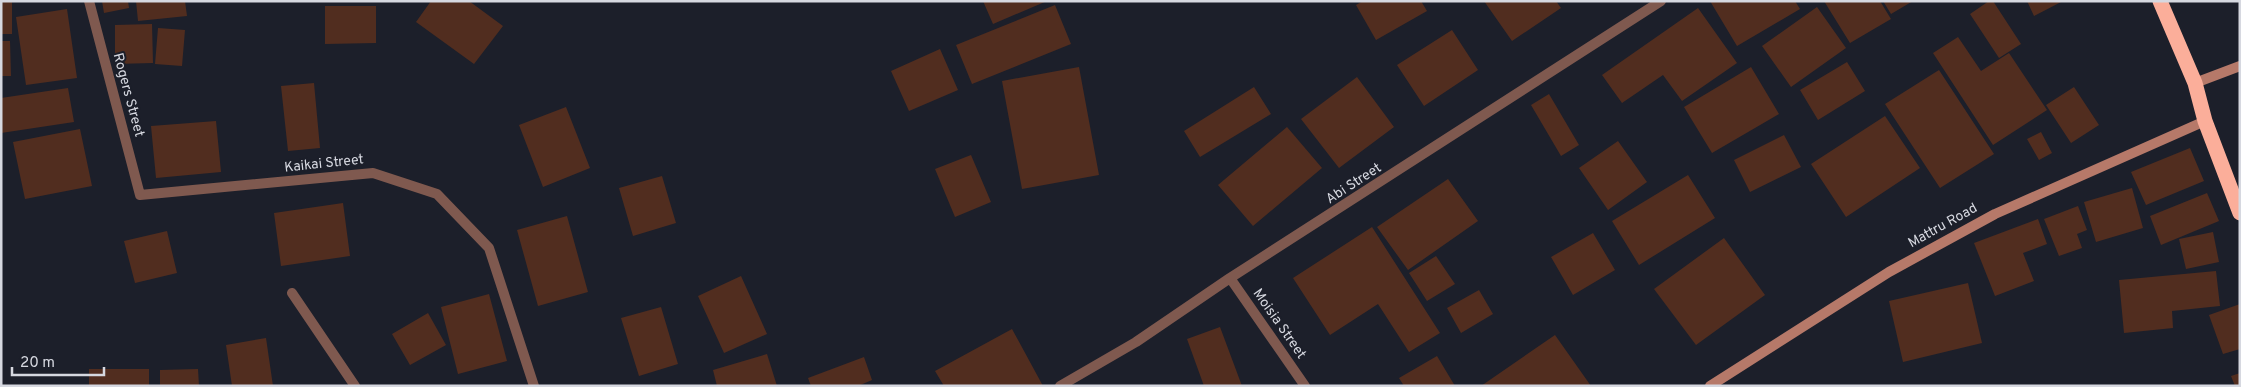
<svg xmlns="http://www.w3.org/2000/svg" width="2241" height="387" font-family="Overpass,sans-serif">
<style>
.building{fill:#512d1f}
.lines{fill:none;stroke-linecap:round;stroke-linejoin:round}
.lane{stroke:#7f594f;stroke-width:10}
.street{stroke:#7f594f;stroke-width:10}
.secondary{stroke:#b67969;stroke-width:10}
.highway{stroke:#fbae9a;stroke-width:15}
.labels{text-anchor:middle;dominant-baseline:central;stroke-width:4;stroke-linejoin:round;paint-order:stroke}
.street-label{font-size:14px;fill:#d6d8e0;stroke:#1c1f2a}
</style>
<rect width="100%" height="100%" fill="#1c1f2a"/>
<path class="building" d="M1,1h11v33h-11z
M102,1h26l1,7 -25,5z
M136,1h49l2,15 -49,5z
M431,1h38l34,25 -29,38 -58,-42z
M983,1h64l-54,23z
M1363,1h58l6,10 -51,29 -20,-35z
M1484,1h72l5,7 -49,33z
M1710,1h85l5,8 -63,37z
M1824,1h56l11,18 -41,24z
M1883,1h30l-22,13z
M1989,1h4l28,43 -22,14 -29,-44z
M2027,1h36l-29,15z
M1055,5l16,39 -99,40 -16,-39z
M325,6h51v37l-51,1z
M1817,7l29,41 -55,39 -29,-41z
M1698,8l39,55 -55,38 -19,-26 -41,28 -20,-28z
M67,9l10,69 -51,7 -10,-68z
M152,24l1,39 -38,1v-39z
M158,28l27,2 -3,36 -27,-2z
M1452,30l26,40 -54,36 -27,-41z
M1958,37l23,34 28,-18 38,57 -54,35 -60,-92z
M1,41h9l1,35h-10z
M940,49l18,41 -49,21 -18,-40z
M1847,62l18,29 -47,29 -18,-30z
M1079,67l20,108 -77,14 -20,-108z
M1751,67l28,47 -67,39 -28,-46z
M1939,70l55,84 -54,34 -55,-84z
M1357,77l37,50 -55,41 -38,-49z
M314,83l6,65 -32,3 -7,-65z
M1254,87l17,27 -71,43 -16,-26z
M2074,87l25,38 -28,18 -25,-38z
M68,88l6,34 -73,11v-35z
M1549,94l30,51 -18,11 -30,-51z
M566,107l24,61 -47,19 -24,-62z
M1885,116l35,52 -74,49 -35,-53z
M216,121l5,51 -65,6 -5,-52z
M1287,127l35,41 -69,58 -35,-41z
M80,129l12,57 -67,13 -12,-57z
M2041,132l11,21 -13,7 -12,-21z
M1784,135l17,32 -51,25 -16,-32z
M1618,141l29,41 -39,28 -29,-42z
M2190,148l14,33 -58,24 -15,-33z
M971,155l20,47 -36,15 -20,-48z
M1688,175l27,43 -76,47 -27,-44z
M662,176l14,47 -43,13 -14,-48z
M1448,179l30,42 -70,49 -31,-43z
M2132,188l11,40 -47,14 -12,-40z
M2207,193l12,28 -58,24 -11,-29z
M343,203l7,53 -69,10 -7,-53z
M2078,206l9,24 -10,4 5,14 -23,8 -15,-37z
M567,216l21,76 -50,14 -21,-76z
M2038,219l9,25 -24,9 11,28 -39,15 -21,-53z
M1372,227l68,106 -31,19 -31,-48 -48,31 -37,-57z
M167,231l10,42 -42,10 -11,-42z
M2213,232l6,30 -33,7 -7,-30z
M1593,233l22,37 -42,25 -22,-38z
M1724,238l41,57 -69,50 -42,-56z
M1436,256l19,28 -28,17 -18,-28z
M2216,271l4,35 -48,5 1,17 -49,5 -5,-53z
M741,276l26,58 -43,19 -26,-57z
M1968,283l14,60 -79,19 -14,-61z
M1479,290l14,24 -32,19 -14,-25z
M489,294l18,67 -49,13 -17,-67z
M2240,304v45l-17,5 -14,-39z
M661,307l17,57 -39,12 -18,-58z
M428,313l18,32 -36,20 -18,-31z
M1220,327l22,59h-38l-17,-47z
M1012,329l31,57h-99l-9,-15z
M1555,335l36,51h-110z
M266,338l7,48h-41l-6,-41z
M767,354l10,32h-60l-4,-16z
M1437,356l18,30h-51l-5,-8z
M864,357l8,23 -14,6h-47l-3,-8z
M89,369h60v17h-60z
M198,369l1,17h-39v-16z
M2240,373v13h-5l-4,-10z"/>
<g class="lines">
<path class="lane" d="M292,293l63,93"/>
<path class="street" d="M89,1l51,194 233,-22 64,21 52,54 45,138
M1230,278l75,108
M1060,386l76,-44 94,-64 431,-277"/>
<path class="secondary" d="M2195,83l45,-17
M1710,386l179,-114 106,-58 210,-93"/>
<path class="highway" d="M2160,1l35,82 10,38 35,92"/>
</g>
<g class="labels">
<g class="street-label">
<text transform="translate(128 95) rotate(75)">Rogers Street</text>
<text transform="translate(324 164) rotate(-6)">Kaikai Street</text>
<text transform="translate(1354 184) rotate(-33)">Abi Street</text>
<text transform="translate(1943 226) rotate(-29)">Mattru Road</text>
<text transform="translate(1279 324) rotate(55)">Moisia Street</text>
</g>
</g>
<rect width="2241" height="387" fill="none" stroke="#d6d8e0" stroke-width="5"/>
<path d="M12 367v8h92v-8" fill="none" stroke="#d6d8e0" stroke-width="2.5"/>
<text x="20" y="367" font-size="15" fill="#d6d8e0" stroke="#1c1f2a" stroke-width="4" paint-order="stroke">20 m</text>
</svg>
